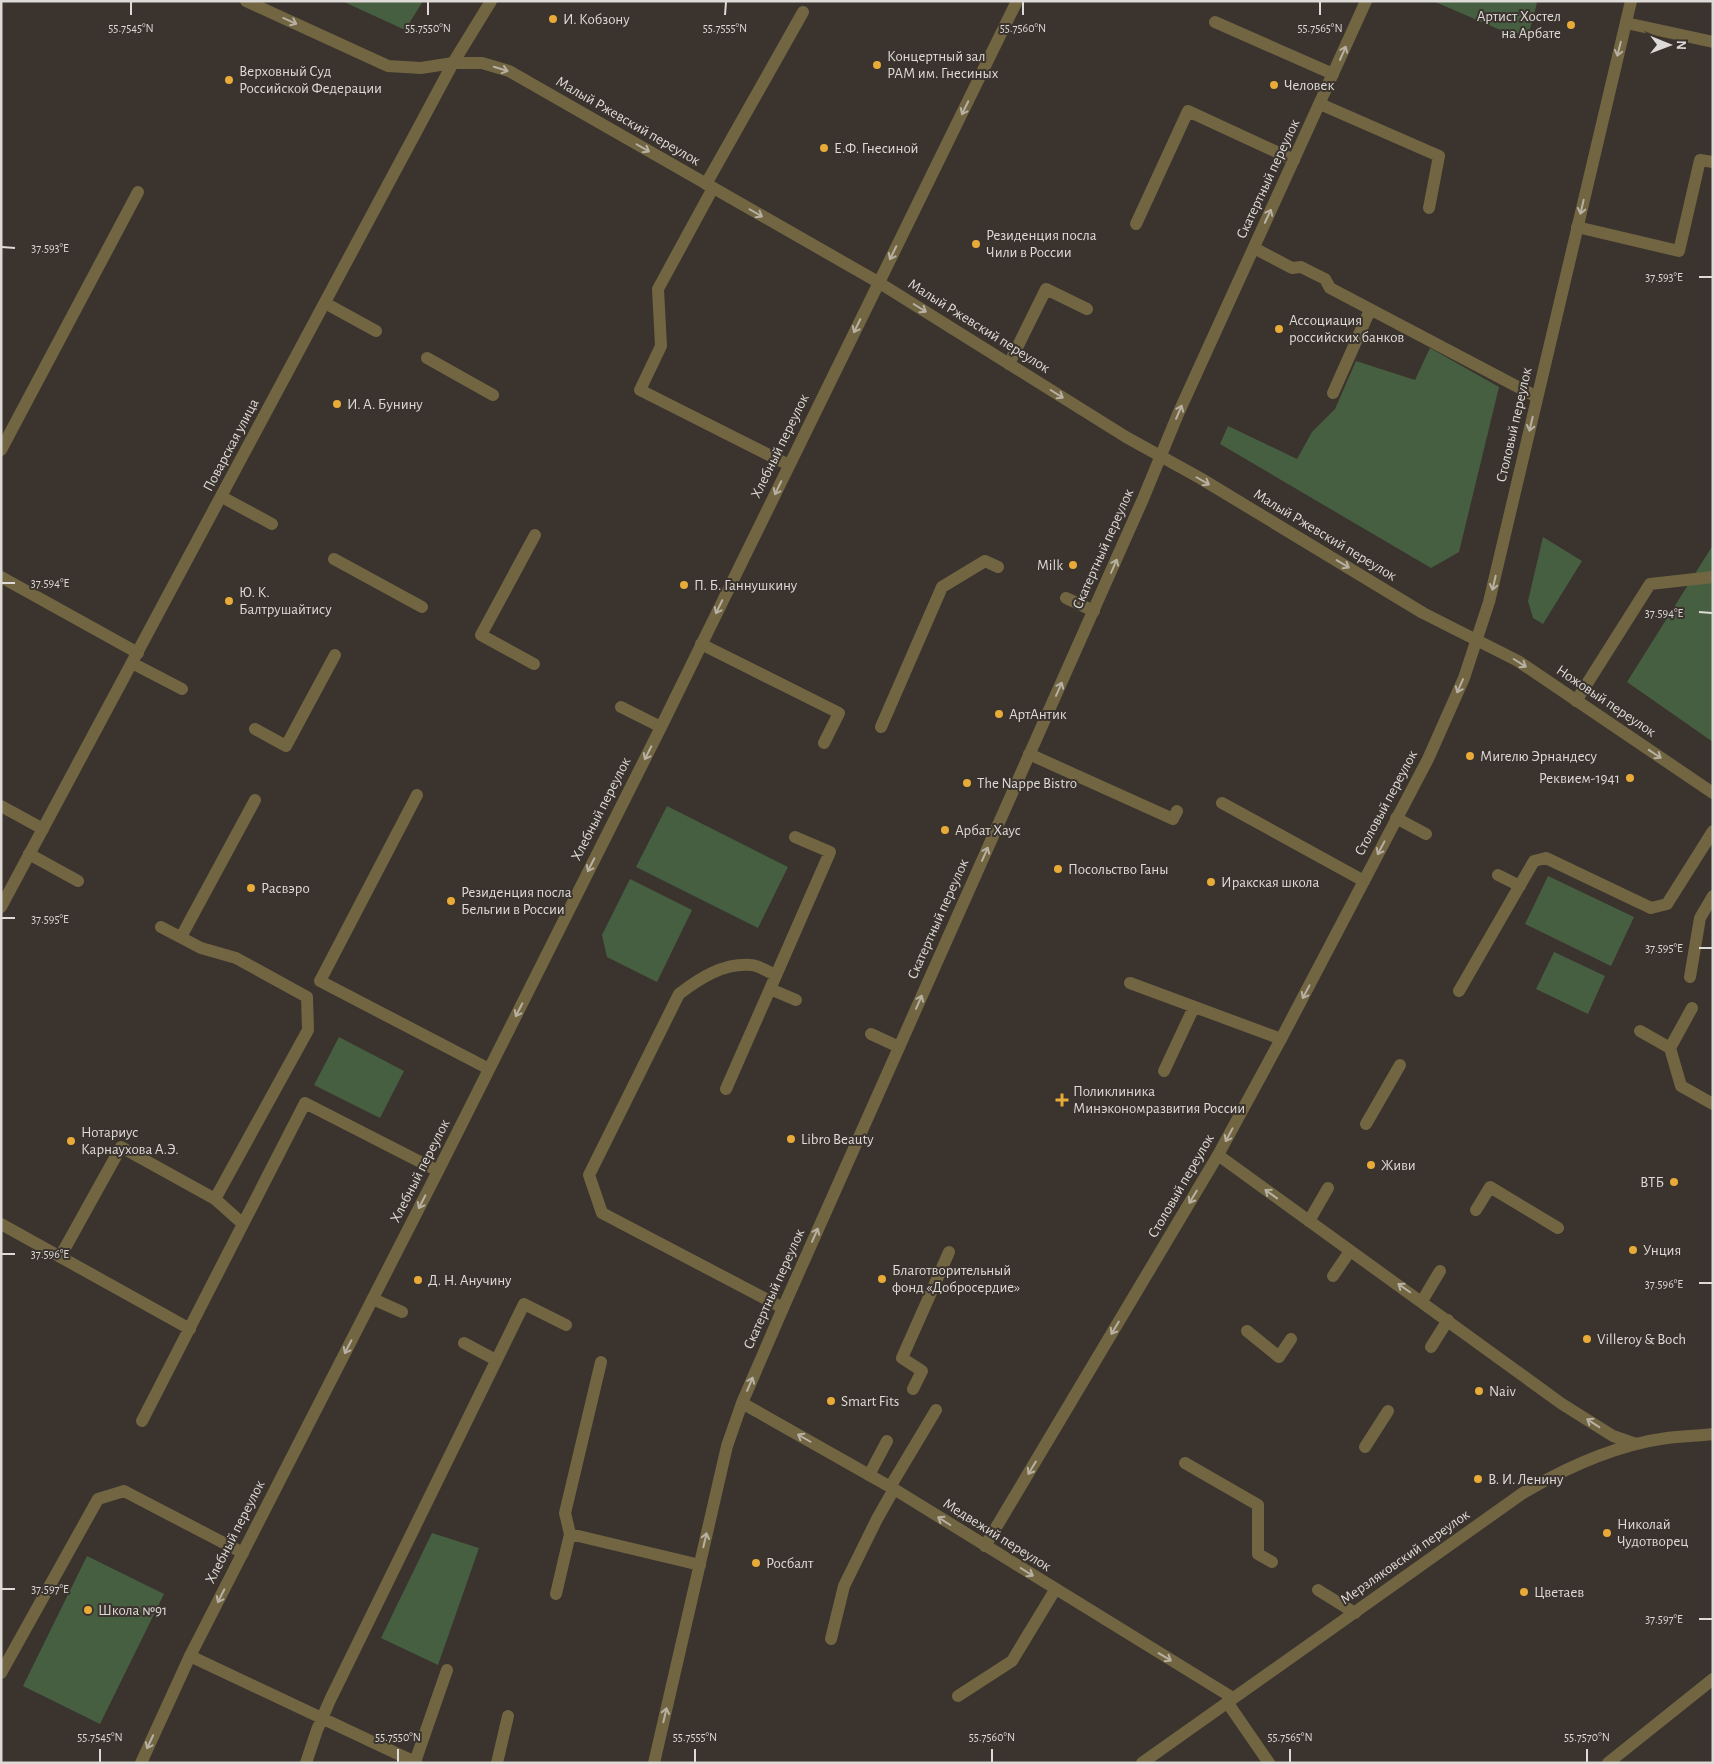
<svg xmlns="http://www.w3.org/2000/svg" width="1714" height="1764" font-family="'Alegreya Sans',sans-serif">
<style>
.green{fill:#475f41}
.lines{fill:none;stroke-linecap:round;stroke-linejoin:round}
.service{stroke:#716542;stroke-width:12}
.minor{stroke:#716542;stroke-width:12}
.oneway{stroke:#b8b1a3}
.ticks{fill:none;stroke:#dedad7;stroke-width:2}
.poi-dot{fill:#e8ab37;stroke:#3a332e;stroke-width:2}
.labels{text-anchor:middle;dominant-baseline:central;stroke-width:4;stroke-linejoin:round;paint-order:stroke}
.poi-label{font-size:15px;fill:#dedad7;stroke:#3a332e;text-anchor:start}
.street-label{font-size:15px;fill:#dedad7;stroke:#3a332e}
.ticks-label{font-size:12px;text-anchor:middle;fill:#dedad7;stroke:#3a332e;stroke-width:4;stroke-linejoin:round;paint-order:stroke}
</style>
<rect width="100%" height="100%" fill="#3a332e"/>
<path class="green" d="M342,1h81l-18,29z
M1433,1h100l4,2 -9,33 -30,-7z
M1430,348l69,39 -40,165 -28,16 -211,-124 8,-18 69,33 15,-27 23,-23 21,-48 59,19z
M1543,537l39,24 -39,63 -10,-6 -5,-17z
M1713,545v197l-86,-60z
M667,806l121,61 -30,61 -122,-61z
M1548,876l86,41 -23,49 -86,-42z
M630,879l62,31 -35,72 -50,-25 -5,-22z
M1554,952l51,24 -17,38 -52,-25z
M339,1037l65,34 -24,47 -66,-33z
M432,1533l47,15 -41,117 -57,-27z
M87,1556l77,38 -64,130 -77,-38z"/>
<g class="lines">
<path class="service" d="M1215,22l118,52
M1626,23l87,19
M1320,104l119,52 -10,52
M706,184l97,-172
M713,188l-55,101 3,57 -21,44 149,75
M1136,224l52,-113 106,49
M1577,227l102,24 21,-91 13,2
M1254,248l38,20 9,-1 24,12 5,9 207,109
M325,303l51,28
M427,358l66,37
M1009,364l37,-75 41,20
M1333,393l37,-83
M1,450l137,-258
M222,497l50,27
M334,559l88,48
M1,577l137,76
M1066,598l28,13
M701,644l138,69 -15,30
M132,663l50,26
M534,664l-53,-29 54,-100
M1576,701l74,-117 63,-7
M621,707l40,20
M881,727l61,-140 43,-26 13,6
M255,729l31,17 49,-91
M1029,754l144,65 4,-8
M417,795l-97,186 169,88
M1222,803l142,78
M1,806l42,23
M1396,818l30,16
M795,837l35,15 -60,137 26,11
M29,854l49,27
M1498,875l22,11
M161,927l40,21 35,10 71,39 1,33 -93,169
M181,937l74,-137
M776,975c-8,-3 -18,-10 -25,-10 -28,-2 -51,13 -72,29l-90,181 13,38 181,95
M1690,977l10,-59 13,-22
M1130,983l151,56
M1459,991l75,-130 12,-3 105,50 16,-4 46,-73
M1692,1008l-22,40 11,38 32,18
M1640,1031l30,17
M871,1034l28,13
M1164,1071l30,-64
M726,1089l44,-100
M1366,1124l34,-59
M1476,1210l14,-23 68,41
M1309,1221l19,-33
M1,1224l189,105
M60,1257l61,-110 94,52 28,25
M1333,1276l17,-25
M373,1299l29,13
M1422,1301l18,-30
M1247,1331l32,26 12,-18
M464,1343l32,17
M1431,1347l17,-27
M913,1389l9,-18 -20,-13 47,-106
M142,1421l163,-318 133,68
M1365,1447l23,-36
M1185,1463l73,42v49l14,8
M869,1475l18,-34
M890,1487l46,-77
M570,1534l-5,-21 36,-151
M1318,1590l37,23
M556,1594l14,-60 130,31
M831,1639l13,-53 33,-67 17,-30
M190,1656l227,107
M1,1673l97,-174 26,-8 119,62
M958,1696l54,-35 43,-71
M1227,1702l42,61
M415,1762l32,-92
M306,1763l11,-33 13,-30 194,-396 42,21
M497,1763l11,-47
M1608,1763l105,-84"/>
<path class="minor" d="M246,1l142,65 33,2 32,-5h29l27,8 369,211 248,155 74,41 223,135 95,48 195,132
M1,907l452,-844 38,-62
M1218,1155l344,249 51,32 23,8
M742,1403l152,86 339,209
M985,1546l233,-391 63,-116 147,-280 36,-81 25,-76 142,-601
M141,1763l49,-107 248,-485 223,-444 356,-726
M654,1763l73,-317 15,-43 41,-95 360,-809 35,-85 188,-413
M1142,1763l381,-270c44,-26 92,-48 144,-55 15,-2 30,-2 46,-4"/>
</g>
<defs><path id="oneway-shaft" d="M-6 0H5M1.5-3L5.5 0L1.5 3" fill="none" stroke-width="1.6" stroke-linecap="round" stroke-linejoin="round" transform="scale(1.25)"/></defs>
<g class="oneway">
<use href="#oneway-shaft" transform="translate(290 21) rotate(24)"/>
<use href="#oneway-shaft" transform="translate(1619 49) rotate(104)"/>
<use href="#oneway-shaft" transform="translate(1343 53) rotate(-66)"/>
<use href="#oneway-shaft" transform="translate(501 69) rotate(17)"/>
<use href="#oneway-shaft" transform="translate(965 108) rotate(116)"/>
<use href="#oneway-shaft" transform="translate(643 148) rotate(30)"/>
<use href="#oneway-shaft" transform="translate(1582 207) rotate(103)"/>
<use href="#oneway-shaft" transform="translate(756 213) rotate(30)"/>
<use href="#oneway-shaft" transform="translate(1268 216) rotate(-65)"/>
<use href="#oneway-shaft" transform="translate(893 253) rotate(116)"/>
<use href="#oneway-shaft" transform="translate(920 308) rotate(32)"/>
<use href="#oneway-shaft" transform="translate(857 326) rotate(116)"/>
<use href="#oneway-shaft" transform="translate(1057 394) rotate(32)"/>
<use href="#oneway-shaft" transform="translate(1179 412) rotate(-67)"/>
<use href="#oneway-shaft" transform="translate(1531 424) rotate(103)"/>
<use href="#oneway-shaft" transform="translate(1203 481) rotate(30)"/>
<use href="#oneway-shaft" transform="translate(778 488) rotate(116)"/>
<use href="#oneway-shaft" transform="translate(1343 564) rotate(31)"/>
<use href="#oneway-shaft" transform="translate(1114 566) rotate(-66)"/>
<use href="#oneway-shaft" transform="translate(1494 583) rotate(103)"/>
<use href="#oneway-shaft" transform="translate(719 607) rotate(116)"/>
<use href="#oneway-shaft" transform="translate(1520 663) rotate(32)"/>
<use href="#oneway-shaft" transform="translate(1460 686) rotate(114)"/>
<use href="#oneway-shaft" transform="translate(1059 689) rotate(-66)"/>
<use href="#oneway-shaft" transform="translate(648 753) rotate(117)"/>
<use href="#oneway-shaft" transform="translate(1655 754) rotate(34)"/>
<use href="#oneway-shaft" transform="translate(1381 848) rotate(118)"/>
<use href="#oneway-shaft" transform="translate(985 854) rotate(-66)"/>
<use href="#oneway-shaft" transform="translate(591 865) rotate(117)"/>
<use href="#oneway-shaft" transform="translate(1306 992) rotate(118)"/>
<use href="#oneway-shaft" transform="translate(919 1002) rotate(-66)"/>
<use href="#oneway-shaft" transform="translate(519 1010) rotate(117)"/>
<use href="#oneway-shaft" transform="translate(1229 1135) rotate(118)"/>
<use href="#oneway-shaft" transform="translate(1271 1194) rotate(-144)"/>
<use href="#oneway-shaft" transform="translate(1193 1197) rotate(121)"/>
<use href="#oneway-shaft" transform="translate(422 1202) rotate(117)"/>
<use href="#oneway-shaft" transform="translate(815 1235) rotate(-66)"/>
<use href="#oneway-shaft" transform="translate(1404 1288) rotate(-145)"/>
<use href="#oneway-shaft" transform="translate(1115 1328) rotate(121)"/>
<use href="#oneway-shaft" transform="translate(348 1347) rotate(117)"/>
<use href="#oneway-shaft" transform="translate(750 1384) rotate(-67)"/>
<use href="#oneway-shaft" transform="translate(1593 1423) rotate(-147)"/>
<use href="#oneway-shaft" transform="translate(804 1438) rotate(-150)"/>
<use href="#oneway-shaft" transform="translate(1032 1468) rotate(121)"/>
<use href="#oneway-shaft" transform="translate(944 1521) rotate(-148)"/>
<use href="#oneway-shaft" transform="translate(705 1540) rotate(-77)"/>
<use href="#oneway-shaft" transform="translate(1027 1572) rotate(32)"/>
<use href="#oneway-shaft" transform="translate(221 1596) rotate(117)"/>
<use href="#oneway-shaft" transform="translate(1165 1657) rotate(31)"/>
<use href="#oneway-shaft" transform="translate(665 1715) rotate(-77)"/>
<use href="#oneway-shaft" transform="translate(150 1742) rotate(115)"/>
</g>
<path class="ticks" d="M131,15v-13M428,15v-13M725,15l1,-13M1023,15v-13M1320,15v-13M2,247l13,1M1699,277h13M2,583h13M1699,612l13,1M2,918h13M1699,948h13M2,1254h13M1699,1283h13M2,1589h13M1699,1619h13M100,1762v-13M398,1762v-13M695,1762v-13M992,1762v-13M1290,1762v-13M1587,1762v-13"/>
<g class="poi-dot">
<circle cx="553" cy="19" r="5"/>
<circle cx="1571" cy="25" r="5"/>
<circle cx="877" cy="65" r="5"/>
<circle cx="229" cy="80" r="5"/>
<circle cx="1274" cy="85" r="5"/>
<circle cx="824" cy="148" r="5"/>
<circle cx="976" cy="244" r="5"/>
<circle cx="1279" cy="329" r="5"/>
<circle cx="337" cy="404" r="5"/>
<circle cx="1073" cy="565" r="5"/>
<circle cx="684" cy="585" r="5"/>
<circle cx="229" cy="601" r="5"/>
<circle cx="999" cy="714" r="5"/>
<circle cx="1470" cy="756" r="5"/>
<circle cx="1630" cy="778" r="5"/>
<circle cx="967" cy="783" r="5"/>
<circle cx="945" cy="830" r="5"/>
<circle cx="1058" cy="869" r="5"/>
<circle cx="1211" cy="882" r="5"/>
<circle cx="251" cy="888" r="5"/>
<circle cx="451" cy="901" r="5"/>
<path d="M1059.5 1092.5h5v5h5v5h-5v5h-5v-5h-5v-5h5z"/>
<circle cx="791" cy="1139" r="5"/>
<circle cx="71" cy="1141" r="5"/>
<circle cx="1371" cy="1165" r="5"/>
<circle cx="1674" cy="1182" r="5"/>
<circle cx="1633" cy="1250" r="5"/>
<circle cx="882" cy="1279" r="5"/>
<circle cx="418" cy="1280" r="5"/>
<circle cx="1587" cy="1339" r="5"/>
<circle cx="1479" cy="1391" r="5"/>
<circle cx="831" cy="1401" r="5"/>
<circle cx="1478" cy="1479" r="5"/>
<circle cx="1607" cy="1533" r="5"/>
<circle cx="756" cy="1563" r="5"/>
<circle cx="1524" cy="1592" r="5"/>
<circle cx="88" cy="1610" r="5"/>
</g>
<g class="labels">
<g class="poi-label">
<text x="1561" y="16" text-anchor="end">Артист Хостел<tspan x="1561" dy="17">на Арбате</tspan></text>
<text x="563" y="19">И. Кобзону</text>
<text x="887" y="56">Концертный зал<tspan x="887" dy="17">РАМ им. Гнесиных</tspan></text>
<text x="239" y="71">Верховный Суд<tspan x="239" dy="17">Российской Федерации</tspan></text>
<text x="1284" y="85">Человек</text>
<text x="834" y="148">Е.Ф. Гнесиной</text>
<text x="986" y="235">Резиденция посла<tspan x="986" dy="17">Чили в России</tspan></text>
<text x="1289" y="320">Ассоциация<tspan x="1289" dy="17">российских банков</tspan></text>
<text x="347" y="404">И. А. Бунину</text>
<text x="1063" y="565" text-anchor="end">Milk</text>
<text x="694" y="585">П. Б. Ганнушкину</text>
<text x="239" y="592">Ю. К.<tspan x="239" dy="17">Балтрушайтису</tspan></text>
<text x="1009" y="714">АртАнтик</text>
<text x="1480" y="756">Мигелю Эрнандесу</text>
<text x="1620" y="778" text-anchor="end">Реквием-1941</text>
<text x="977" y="783">The Nappe Bistro</text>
<text x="955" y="830">Арбат Хаус</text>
<text x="1068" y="869">Посольство Ганы</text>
<text x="1221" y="882">Иракская школа</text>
<text x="261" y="888">Расвэро</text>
<text x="461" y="892">Резиденция посла<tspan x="461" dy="17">Бельгии в России</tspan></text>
<text x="1073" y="1091">Поликлиника<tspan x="1073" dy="17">Минэкономразвития России</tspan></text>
<text x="81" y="1132">Нотариус<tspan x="81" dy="17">Карнаухова А.Э.</tspan></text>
<text x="801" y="1139">Libro Beauty</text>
<text x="1381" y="1165">Живи</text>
<text x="1664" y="1182" text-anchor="end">ВТБ</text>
<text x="1643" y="1250">Унция</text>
<text x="892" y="1270">Благотворительный<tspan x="892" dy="17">фонд «Добросердие»</tspan></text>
<text x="428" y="1280">Д. Н. Анучину</text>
<text x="1597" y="1339">Villeroy &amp; Boch</text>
<text x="1489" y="1391">Naiv</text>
<text x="841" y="1401">Smart Fits</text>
<text x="1488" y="1479">В. И. Ленину</text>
<text x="1617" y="1524">Николай<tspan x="1617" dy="17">Чудотворец</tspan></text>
<text x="766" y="1563">Росбалт</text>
<text x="1534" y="1592">Цветаев</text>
<text x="98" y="1610">Школа №91</text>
</g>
<g class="street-label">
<text transform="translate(628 121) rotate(30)">Малый Ржевский переулок</text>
<text transform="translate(1268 179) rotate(-65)">Скатертный переулок</text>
<text transform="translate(979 326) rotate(32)">Малый Ржевский переулок</text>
<text transform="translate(1514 425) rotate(-77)">Столовый переулок</text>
<text transform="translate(231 445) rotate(-62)">Поварская улица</text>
<text transform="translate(780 446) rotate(-64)">Хлебный переулок</text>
<text transform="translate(1325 535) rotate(31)">Малый Ржевский переулок</text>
<text transform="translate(1103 549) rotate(-66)">Скатертный переулок</text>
<text transform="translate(1606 701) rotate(34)">Ножовый переулок</text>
<text transform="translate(1386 803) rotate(-62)">Столовый переулок</text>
<text transform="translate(601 809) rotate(-63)">Хлебный переулок</text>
<text transform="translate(938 919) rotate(-66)">Скатертный переулок</text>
<text transform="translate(420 1171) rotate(-63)">Хлебный переулок</text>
<text transform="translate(1181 1186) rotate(-60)">Столовый переулок</text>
<text transform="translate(774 1289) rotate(-66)">Скатертный переулок</text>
<text transform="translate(235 1532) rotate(-63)">Хлебный переулок</text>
<text transform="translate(997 1535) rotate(32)">Медвежий переулок</text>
<text transform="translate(1405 1557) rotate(-35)">Мерзляковский переулок</text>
</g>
</g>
<g class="ticks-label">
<text x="131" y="32">55.7545°N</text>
<text x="428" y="32">55.7550°N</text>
<text x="725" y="32">55.7555°N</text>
<text x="1023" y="32">55.7560°N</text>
<text x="1320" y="32">55.7565°N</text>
<text x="50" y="252">37.593°E</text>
<text x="1664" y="281">37.593°E</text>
<text x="50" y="587">37.594°E</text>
<text x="1664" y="617">37.594°E</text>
<text x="50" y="923">37.595°E</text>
<text x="1664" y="952">37.595°E</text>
<text x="50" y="1258">37.596°E</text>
<text x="1664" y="1288">37.596°E</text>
<text x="50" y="1593">37.597°E</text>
<text x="1664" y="1623">37.597°E</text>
<text x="100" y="1741">55.7545°N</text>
<text x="398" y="1741">55.7550°N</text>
<text x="695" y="1741">55.7555°N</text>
<text x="992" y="1741">55.7560°N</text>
<text x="1290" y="1741">55.7565°N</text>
<text x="1587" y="1741">55.7570°N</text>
</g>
<rect width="1714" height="1764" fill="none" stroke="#dedad7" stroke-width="5"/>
<g transform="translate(1669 45) rotate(91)" stroke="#3a332e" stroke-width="4" paint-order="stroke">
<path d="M0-4L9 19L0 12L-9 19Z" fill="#dedad7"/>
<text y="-8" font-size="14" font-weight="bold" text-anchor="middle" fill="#dedad7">N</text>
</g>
</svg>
